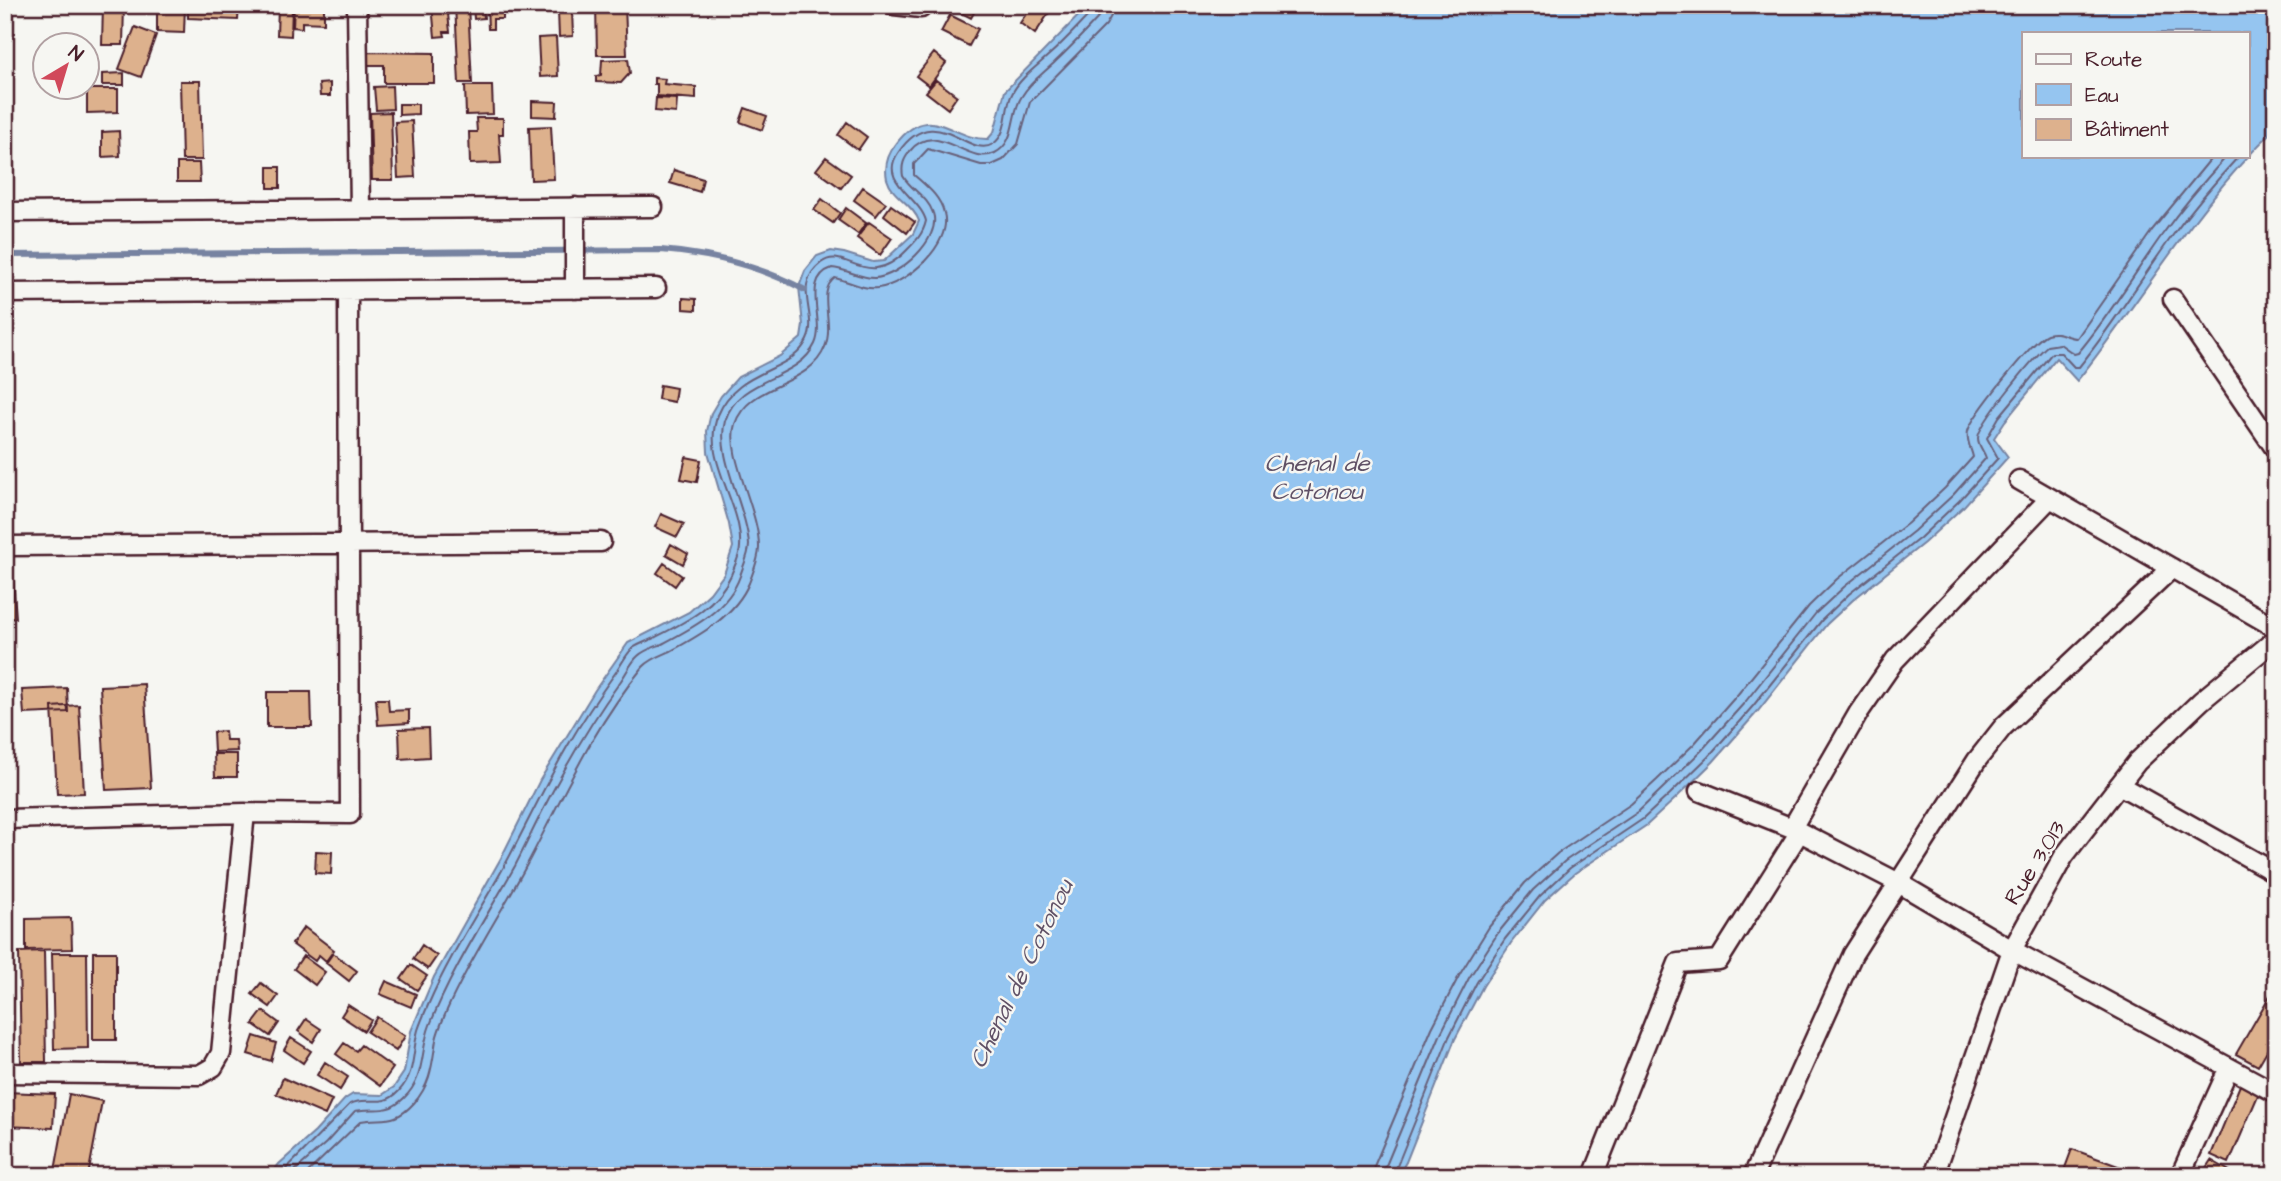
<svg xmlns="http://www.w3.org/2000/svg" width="2281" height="1181" font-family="'Architects Daughter',sans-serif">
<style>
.water{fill:#95c5f0;stroke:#7783a1;stroke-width:2;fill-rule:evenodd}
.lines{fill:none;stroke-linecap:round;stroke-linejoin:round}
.shore{stroke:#68617a;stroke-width:2}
.stream{stroke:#7783a1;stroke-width:6}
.building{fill:#ddb18d;stroke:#4a1f2b;stroke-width:2}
.minor-casing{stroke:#4a1f2b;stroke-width:23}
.minor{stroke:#f6f6f2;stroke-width:18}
.labels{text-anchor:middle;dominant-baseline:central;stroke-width:5;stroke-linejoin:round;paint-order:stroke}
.street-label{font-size:23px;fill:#4a1f2b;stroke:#f6f6f2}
.water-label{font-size:24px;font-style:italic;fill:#605166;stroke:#f6f6f2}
</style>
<rect width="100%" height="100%" fill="#f6f6f2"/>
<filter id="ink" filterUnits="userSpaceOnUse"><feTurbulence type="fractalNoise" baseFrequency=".0143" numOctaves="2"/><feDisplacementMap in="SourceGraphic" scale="14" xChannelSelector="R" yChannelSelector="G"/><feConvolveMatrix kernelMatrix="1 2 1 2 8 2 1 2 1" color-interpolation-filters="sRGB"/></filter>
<g filter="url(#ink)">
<path class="water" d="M1089,5h1187v123c-79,75 -132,169 -199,253l-21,-23 -51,63 -11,17 14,19 -44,49 -40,37 -70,56 -27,25 -69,87 -45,51 -38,37 -28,26 -72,48 -30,27 -34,43 -28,43 -28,53 -49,123 -8,14h-1128l9,-12 36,-32 30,-33 8,-5 29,1 12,-8 10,-15 7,-41 23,-54 67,-119 39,-78 55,-90 33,-47 61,-31 21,-19 14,-19 9,-27 -4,-23 -21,-72 -1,-21 4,-18 10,-17 17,-19 42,-21 21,-18 2,-13 -4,-38 6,-16 12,-15 14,-5 13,2 29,9 11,-1 29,-27 6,-13c-6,-17 -27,-24 -32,-42 -3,-14 1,-25 9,-35 34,-45 55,-4 92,-5l6,-7 11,-41zM2024,33h224v123h-224z"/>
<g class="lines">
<path class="shore" d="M279,1176l71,-72c18,-9 32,5 49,-13 17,-18 13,-39 19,-61 3,-9 7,-18 11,-27 21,-49 52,-94 77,-140 21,-39 39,-78 61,-116 15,-26 31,-50 49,-75 5,-7 10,-18 17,-24 6,-4 15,-7 21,-10 29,-15 63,-31 77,-63 3,-8 9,-19 9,-28 3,-44 -40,-89 -22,-132 19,-47 74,-42 89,-75 12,-25 -16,-54 14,-77 24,-19 45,30 86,-13 9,-9 16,-16 19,-29 -6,-24 -48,-39 -28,-68 37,-55 70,7 95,-9 16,-11 11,-35 19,-50 7,-15 25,-28 37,-39 15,-13 28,-28 42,-42l2,-8
M289,1176l37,-33 29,-32c20,-5 31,5 49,-13 22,-21 16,-48 26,-73 22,-56 56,-107 85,-159 14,-27 26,-54 41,-81 19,-35 40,-70 64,-103 6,-8 11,-20 18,-26 6,-6 17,-9 24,-12 30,-16 66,-34 78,-68 3,-10 9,-21 9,-31 -2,-37 -34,-89 -24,-124 14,-46 72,-39 90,-77 11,-23 -15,-65 17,-76 14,1 28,10 42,10 24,0 68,-39 59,-65 -5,-16 -22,-23 -30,-37 -2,-11 1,-17 7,-25 27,-33 57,16 85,2 22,-11 15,-40 27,-57 8,-14 23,-24 34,-35 15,-14 28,-28 42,-43l4,-13
M304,1176l57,-55c23,-4 33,4 53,-18 17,-19 18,-38 22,-63 2,-10 7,-20 11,-30 24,-54 59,-104 86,-157 33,-64 64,-131 110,-186 7,-8 19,-12 28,-16 29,-16 64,-35 78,-68 4,-11 10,-24 10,-35 1,-36 -34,-94 -24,-124 14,-42 74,-36 90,-77 10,-24 -9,-56 10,-69 14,3 28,12 43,10 28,-3 75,-44 66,-75 -4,-17 -18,-27 -30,-38v-11l14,-15 53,16h11l11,-5 15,-16 12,-42 76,-77 5,-9 2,-11
M1374,1176l1,-12 57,-136 28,-54 29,-47 36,-44 33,-30 73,-49 26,-24 37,-36 44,-50 71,-88 28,-27 71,-56 37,-35 28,-31c-2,-9 -7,-16 -5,-26 4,-15 65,-91 79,-97 12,-4 20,4 30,4l76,-109 60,-73
M1384,1176l1,-8 56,-135 28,-55 29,-45 35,-43 32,-29 73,-49 26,-25 37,-36 45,-50 70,-88 28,-26 70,-56 39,-36 33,-37c-2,-7 -8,-12 -8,-20 0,-14 57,-82 69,-92l13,-2 14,10 4,-1c31,-37 56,-79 84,-118 20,-28 42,-54 65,-79
M1393,1176l56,-139 28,-55 28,-43 35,-43 30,-28 73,-49 27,-25 38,-37 45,-51 69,-86 27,-26 71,-56 39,-37 39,-43 -11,-20 12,-21 53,-64h9l13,14h5c33,-41 60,-85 91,-128 21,-29 44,-56 69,-83"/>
<path class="stream" d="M5,255l656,-5c50,4 99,16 144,40"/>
</g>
<path class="building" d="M103,5h21l-1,40h-21z
M157,5h28l-1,28 -27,-1z
M188,5h51l-1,15 -50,-2z
M294,5h30v18l-22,-1v6l-9,-1z
M432,5h15l3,27h-6l1,4 -10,1z
M455,5h13l4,78h-13z
M473,5h10l1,13 -10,1z
M487,5h16v14h-10v10h-5z
M596,5h29l2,50h-30z
M951,5h18l7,4 -5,9 -21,-11z
M1032,5h22l-19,29 -15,-11z
M278,7h14l-1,29 -14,-1z
M572,10l1,26 -14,1 -1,-26z
M950,15l28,14 -9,17 -28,-14z
M135,27l21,8 -15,42 -22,-8z
M556,37l2,39 -18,1 -2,-39z
M365,52l69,1v30h-50v-18h-19z
M934,53l12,10 -17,23 -13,-10z
M628,59l2,14 -9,10 -25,-1v-6l5,-1 1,-15z
M124,73v12h-22v-11z
M654,78l11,1 -1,5 32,3v12l-39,-3v-12h-3z
M936,80l21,16 -9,13 -22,-17z
M180,81h20l2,79h-20z
M330,83v13h-10l-1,-12z
M392,86l1,23 -17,1 -2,-23z
M465,86h27l1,28 -27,1z
M87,89h31v23l-31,1z
M656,98l21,1 -1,14 -21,-2z
M532,101l25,1 -1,15 -24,-1z
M399,104h19v10l-19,1z
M745,108l22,8 -5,14 -22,-8z
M391,112l2,68h-21l-2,-67z
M476,118h27v16h-4l2,29 -31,1 -1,-32h8z
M412,121l3,56 -17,1 -3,-56z
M847,122l20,15 -9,13 -20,-15z
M551,126l3,53 -23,1 -2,-53z
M119,131l1,25 -18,1v-25z
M826,157l25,18 -10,13 -25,-18z
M177,163h22l1,19h-23z
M268,167h12v21h-12z
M674,170l29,9 -3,13 -30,-9z
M863,187l23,16 -10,13 -22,-16z
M822,199l18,14 -7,10 -19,-13z
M891,205l24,17 -8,11 -23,-18z
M846,208l20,15 -8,11 -20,-14z
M869,222l23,16 -12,17 -23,-17z
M683,298l13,1v11l-13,-1z
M660,385l16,3 -2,14 -16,-3z
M686,457l15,3 -4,22 -16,-3z
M661,514l23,10 -7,13 -22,-10z
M671,544l17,10 -5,10 -17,-10z
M664,563l18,13 -7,10 -18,-13z
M5,578h8l3,40 -11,1z
M144,684l7,104 -45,2 -6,-104z
M67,688l1,24 -44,2 -2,-24z
M267,692h44l1,35h-45z
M376,699h12l1,12 20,-1v13l-31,2z
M79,705l5,88 -27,1 -5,-87z
M428,728l1,29 -29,2 -1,-30z
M225,731l1,9h10l1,11 -23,1 -1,-20z
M214,754h23v23h-22z
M316,851l16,1 -1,22 -16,-1z
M71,918l1,31 -46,1v-31z
M304,927l30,23 -8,11 -7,-6 -4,6 -23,-17z
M422,945l15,11 -9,13 -15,-10z
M44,951l2,111h-25l-2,-110z
M93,952h23v88h-23z
M52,953h35l1,95 -34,1z
M333,953l24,18 -8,10 -23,-18z
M303,956l22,16 -10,13 -21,-16z
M411,965l16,11 -10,14 -16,-11z
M386,981l30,13 -5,13 -31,-13z
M261,983l17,13 -8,11 -18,-13z
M2276,985v50l-18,31 -22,-12z
M348,1005l23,15 -7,11 -23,-15z
M263,1011l16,12 -9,13 -17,-12z
M377,1017l28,19 -9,15 -29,-19z
M306,1019l15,10 -8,13 -15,-11z
M254,1036l22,7 -5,18 -23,-7z
M291,1038l20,13 -8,12 -19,-13z
M344,1043l12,8 5,-6 32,23 -13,18 -44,-32z
M325,1062l23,15 -8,13 -23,-15z
M283,1078l49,22 -7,15 -49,-21z
M2240,1085l19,8 -30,70 -18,-8z
M5,1092l50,2 -2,34 -48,-2z
M69,1094l33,7 -14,75h-34z
M2072,1149l73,27h-83z
M2211,1160l27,16 -36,-2z"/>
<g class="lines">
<defs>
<path id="minor" d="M357,5l3,204
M894,5l27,3
M575,207v82
M5,212l648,-5
M5,293l651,-5
M2173,299l103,151
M2019,480l257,148
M5,546l596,-4
M2119,785l157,88
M1699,791l93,37 105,54 115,68 264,143
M5,819l240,-6 105,1 -2,-523
M1792,828l67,-116 36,-52 155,-162
M5,1073l194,2 14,-8 8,-14 24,-240
M1593,1176l85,-213 41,-3 80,-127
M1753,1176l100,-222 124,-194 26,-33 169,-159
M1934,1176l78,-226 52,-94 73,-94 64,-61 75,-62
M2180,1176l49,-108"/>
</defs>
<use href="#minor" class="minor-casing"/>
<use href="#minor" class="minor"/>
</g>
</g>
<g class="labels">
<g class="street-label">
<text transform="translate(2035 863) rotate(-58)">Rue 3.013</text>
</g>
<g class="water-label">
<text x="1317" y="464">Chenal de<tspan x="1317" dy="28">Cotonou</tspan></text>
<text transform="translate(1022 974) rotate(-64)">Chenal de Cotonou</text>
</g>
</g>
<rect width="2281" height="1181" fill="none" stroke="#f6f6f2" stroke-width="28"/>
<rect x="14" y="14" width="2253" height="1153" fill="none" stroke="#4a1f2b" stroke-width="2.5" filter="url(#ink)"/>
<rect x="2022" y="32" width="228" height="126" fill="#f6f6f2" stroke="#b1a0a2" stroke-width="2"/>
<rect x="2036" y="54" width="35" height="10" fill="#f6f6f2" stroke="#b1a0a2" stroke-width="2"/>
<text x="2085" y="66" font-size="21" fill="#4a1f2b">Route</text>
<rect x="2036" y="84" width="35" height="21" fill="#95c5f0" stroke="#b1a0a2" stroke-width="2"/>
<text x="2085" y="102" font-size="21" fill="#4a1f2b">Eau</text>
<rect x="2036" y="119" width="35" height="21" fill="#ddb18d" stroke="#b1a0a2" stroke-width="2"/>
<text x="2085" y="136" font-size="21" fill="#4a1f2b">Bâtiment</text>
<g transform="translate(66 66) rotate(38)"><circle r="33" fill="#f6f6f2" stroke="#b1a0a2" stroke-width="2"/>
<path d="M0-5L12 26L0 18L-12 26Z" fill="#d1495b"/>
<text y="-10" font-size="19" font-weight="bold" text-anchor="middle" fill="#4a1f2b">N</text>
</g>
</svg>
